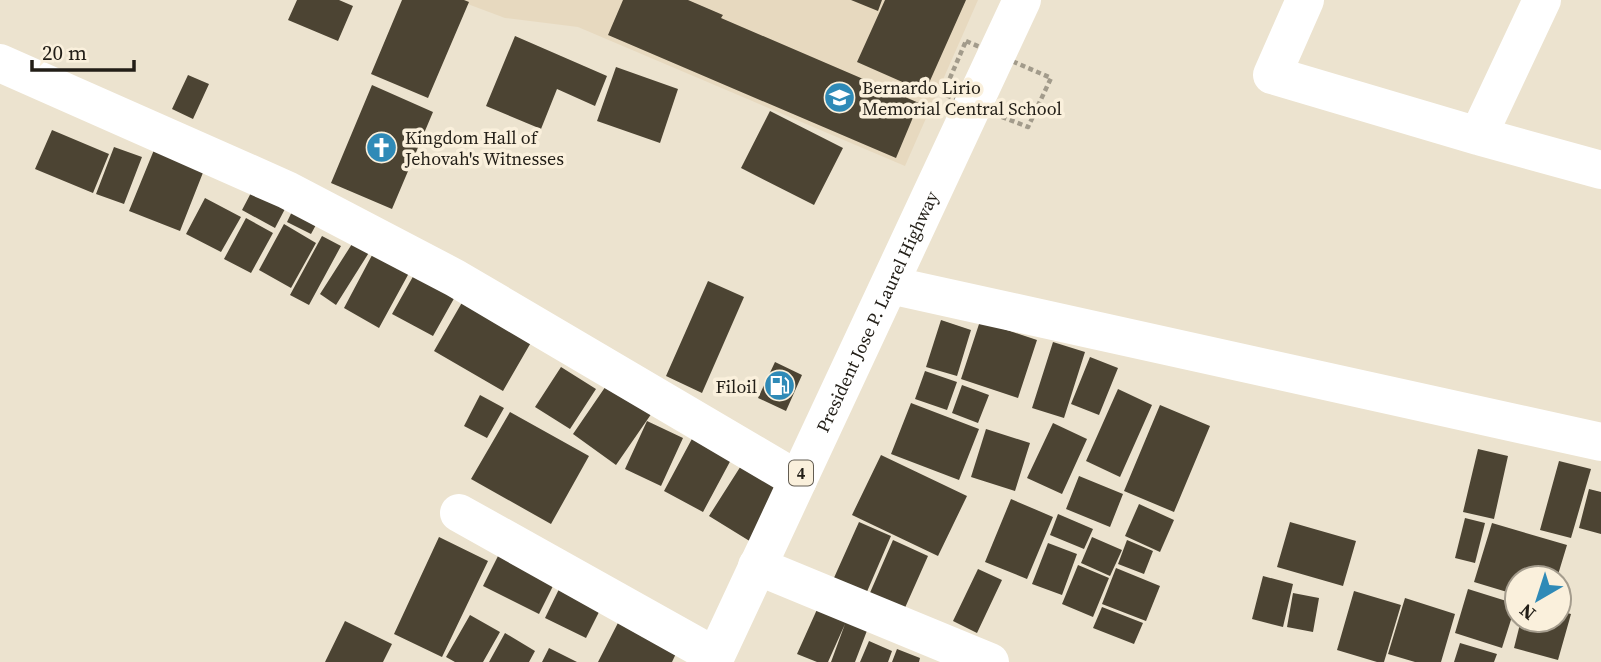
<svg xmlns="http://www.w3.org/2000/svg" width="1601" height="662" font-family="'Source Serif 4',serif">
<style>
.built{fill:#e7d9bf}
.building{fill:#4c4433}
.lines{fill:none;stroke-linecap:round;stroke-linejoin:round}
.path{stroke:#a29b8b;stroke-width:4.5;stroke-dasharray:5 3.5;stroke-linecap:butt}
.minor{stroke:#fff;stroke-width:38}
.highway{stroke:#fff;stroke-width:38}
.labels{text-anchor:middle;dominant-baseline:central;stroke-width:7;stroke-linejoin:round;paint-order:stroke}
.shield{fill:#faf0dc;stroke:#635d52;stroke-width:2}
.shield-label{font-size:16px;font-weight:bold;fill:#221e17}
.poi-label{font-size:18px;fill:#221e17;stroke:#faf0dc;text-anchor:start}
.street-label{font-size:18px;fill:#221e17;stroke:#faf0dc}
</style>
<rect width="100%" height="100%" fill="#ece3cf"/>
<path class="built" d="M457,0h521l-73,166 -327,-139 -73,-9z"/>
<path class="building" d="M297,0h42l14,6 -15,35 -50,-21z
M402,0h62l5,2 -41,96 -57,-24z
M623,0h65l35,15 -2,3 198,85 -23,55 -288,-123z
M851,0h31l-4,11z
M885,0h81l-41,92 -68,-30z
M515,36l92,40 -12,30 -38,-17 -16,40 -55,-23z
M616,67l62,22 -18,54 -63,-22z
M188,75l21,9 -16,35 -21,-10z
M372,85l61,27 -41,97 -61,-26z
M770,111l73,37 -29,57 -73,-37z
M52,130l57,24 -16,39 -58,-24z
M156,145l50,20 -26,66 -51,-20z
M114,147l28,10 -18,47 -28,-10z
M253,189l33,18 -11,21 -33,-18z
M205,198l36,19 -20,35 -35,-18z
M298,199l25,13 -12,22 -24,-12z
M246,218l27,15 -22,40 -27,-14z
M284,224l32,19 -25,45 -32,-18z
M359,233l16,10 -39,62 -16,-11z
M322,236l19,10 -32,59 -19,-10z
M379,242l36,20 -36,66 -35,-20z
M420,264l41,22 -28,50 -41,-22z
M708,281l36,16 -42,96 -36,-17z
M464,299l69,40 -30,52 -69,-40z
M941,320l30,10 -14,46 -31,-9z
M980,321l57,19 -19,58 -57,-19z
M1053,342l32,10 -21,66 -32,-10z
M1090,357l28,11 -19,47 -28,-11z
M775,362l27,13 -16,36 -28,-13z
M561,367l35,22 -26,40 -35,-22z
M925,371l32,11 -10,28 -32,-11z
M610,380l44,30 -38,55 -43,-31z
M962,385l27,10 -11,28 -26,-10z
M1118,389l34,16 -32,72 -34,-16z
M480,395l24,13 -17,30 -23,-12z
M911,403l68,26 -20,51 -68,-26z
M1160,405l50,21 -36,86 -50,-21z
M510,412l79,44 -38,68 -80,-45z
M647,421l36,17 -22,48 -36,-17z
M1053,423l34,16 -25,55 -35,-16z
M986,429l44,14 -15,48 -44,-14z
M694,435l39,21 -30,56 -39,-21z
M1478,449l30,7 -14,63 -31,-7z
M881,455l86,41 -29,60 -86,-41z
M744,461l46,29 -34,55 -47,-29z
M1559,461l32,8 -20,69 -31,-8z
M1079,476l44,18 -13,33 -44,-18z
M1589,489l12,3v42l-22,-6z
M1011,499l42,18 -26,62 -42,-17z
M1139,504l35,16 -14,32 -35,-16z
M1058,514l35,15 -9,20 -34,-14z
M1465,518l20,5 -10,40 -20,-5z
M859,522l32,14 -25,58 -33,-14z
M1290,522l66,19 -13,45 -66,-19z
M1492,523l75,22 -10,33h-40v17l-43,-13z
M439,537l49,24 -46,96 -48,-23z
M1092,537l30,13 -12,26 -29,-13z
M893,540l35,16 -24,54 -35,-15z
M1127,540l26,11 -9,23 -26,-10z
M1048,543l29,11 -15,41 -30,-11z
M499,554l56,28 -16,32 -56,-28z
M1078,565l31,13 -16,39 -31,-13z
M1116,568l44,18 -14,35 -44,-17z
M978,569l24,11 -25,53 -24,-12z
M1263,576l30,8 -10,43 -31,-8z
M560,587l41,21 -15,30 -41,-20z
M1468,589l48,15 -14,44 -47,-15z
M1354,591l47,14 -17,57h-7l-40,-12z
M1293,593l26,5 -6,34 -26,-5z
M1405,598l50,16 -14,48h-26l-27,-8z
M819,605l49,23 -13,34h-24l14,-38 -17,38h-11l-20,-8z
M1102,607l41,16 -9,21 -41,-16z
M1559,611l12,3 -13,46 -44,-12 7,-28h38z
M470,615l30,17 -17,30h-28l-9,-5z
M622,615l58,30 -8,17h-74z
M345,621l47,23 -9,18h-58z
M505,633l30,18 -6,11h-40z
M869,641l23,10 -4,11h-28z
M1460,643l37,11 -3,8h-40z
M549,648l28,14h-35z
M897,649l23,9 -1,4h-27z"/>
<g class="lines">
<path class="path" d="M966,41l85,37 -23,49 -85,-33z"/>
<path class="minor" d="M1305,0l-33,75 206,61 123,34
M0,63l287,127 168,88 343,202
M1478,136l64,-136
M890,285l711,157
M459,513l256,143
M757,566l233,96"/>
<path class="highway" id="s1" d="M713,662l309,-662"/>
</g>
<defs>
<symbol id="school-disc" viewBox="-11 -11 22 22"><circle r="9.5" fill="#2f8ab7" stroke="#faf0dc"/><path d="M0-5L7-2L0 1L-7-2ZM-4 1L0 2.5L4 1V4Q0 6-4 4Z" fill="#fff"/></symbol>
<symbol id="church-disc" viewBox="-11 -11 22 22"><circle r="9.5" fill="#2f8ab7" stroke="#faf0dc"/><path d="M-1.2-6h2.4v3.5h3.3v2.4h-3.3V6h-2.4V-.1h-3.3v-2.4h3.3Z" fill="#fff"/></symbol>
<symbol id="fuel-disc" viewBox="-11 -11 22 22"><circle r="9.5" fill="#2f8ab7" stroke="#faf0dc"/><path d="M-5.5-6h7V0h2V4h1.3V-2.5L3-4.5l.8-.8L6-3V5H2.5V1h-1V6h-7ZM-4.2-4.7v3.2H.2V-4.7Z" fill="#fff"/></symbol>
</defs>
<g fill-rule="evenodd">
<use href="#school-disc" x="822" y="80" width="35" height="35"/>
<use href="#church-disc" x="364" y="130" width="35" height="35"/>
<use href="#fuel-disc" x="762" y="368" width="35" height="35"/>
</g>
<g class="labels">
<rect class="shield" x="789" y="460.5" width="24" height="25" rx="5"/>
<g class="shield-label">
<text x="801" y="473">4</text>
</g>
<g class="poi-label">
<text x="862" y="87">Bernardo Lirio<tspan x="862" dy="21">Memorial Central School</tspan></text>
<text x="405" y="137">Kingdom Hall of<tspan x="405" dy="21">Jehovah's Witnesses</tspan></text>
<text x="757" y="386" text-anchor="end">Filoil</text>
</g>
<g class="street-label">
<text stroke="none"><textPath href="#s1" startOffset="387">President Jose P. Laurel Highway</textPath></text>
</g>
</g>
<g transform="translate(1538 599) rotate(219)"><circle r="33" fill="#faf0dc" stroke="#a49c8d" stroke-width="2"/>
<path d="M0-5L12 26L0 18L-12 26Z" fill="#2f8ab7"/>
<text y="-10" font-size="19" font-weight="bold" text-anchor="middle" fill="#221e17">N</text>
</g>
<path d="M32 60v10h102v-10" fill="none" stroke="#221e17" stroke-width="3.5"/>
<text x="42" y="60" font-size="21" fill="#221e17" stroke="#faf0dc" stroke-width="5" paint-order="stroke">20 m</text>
</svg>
